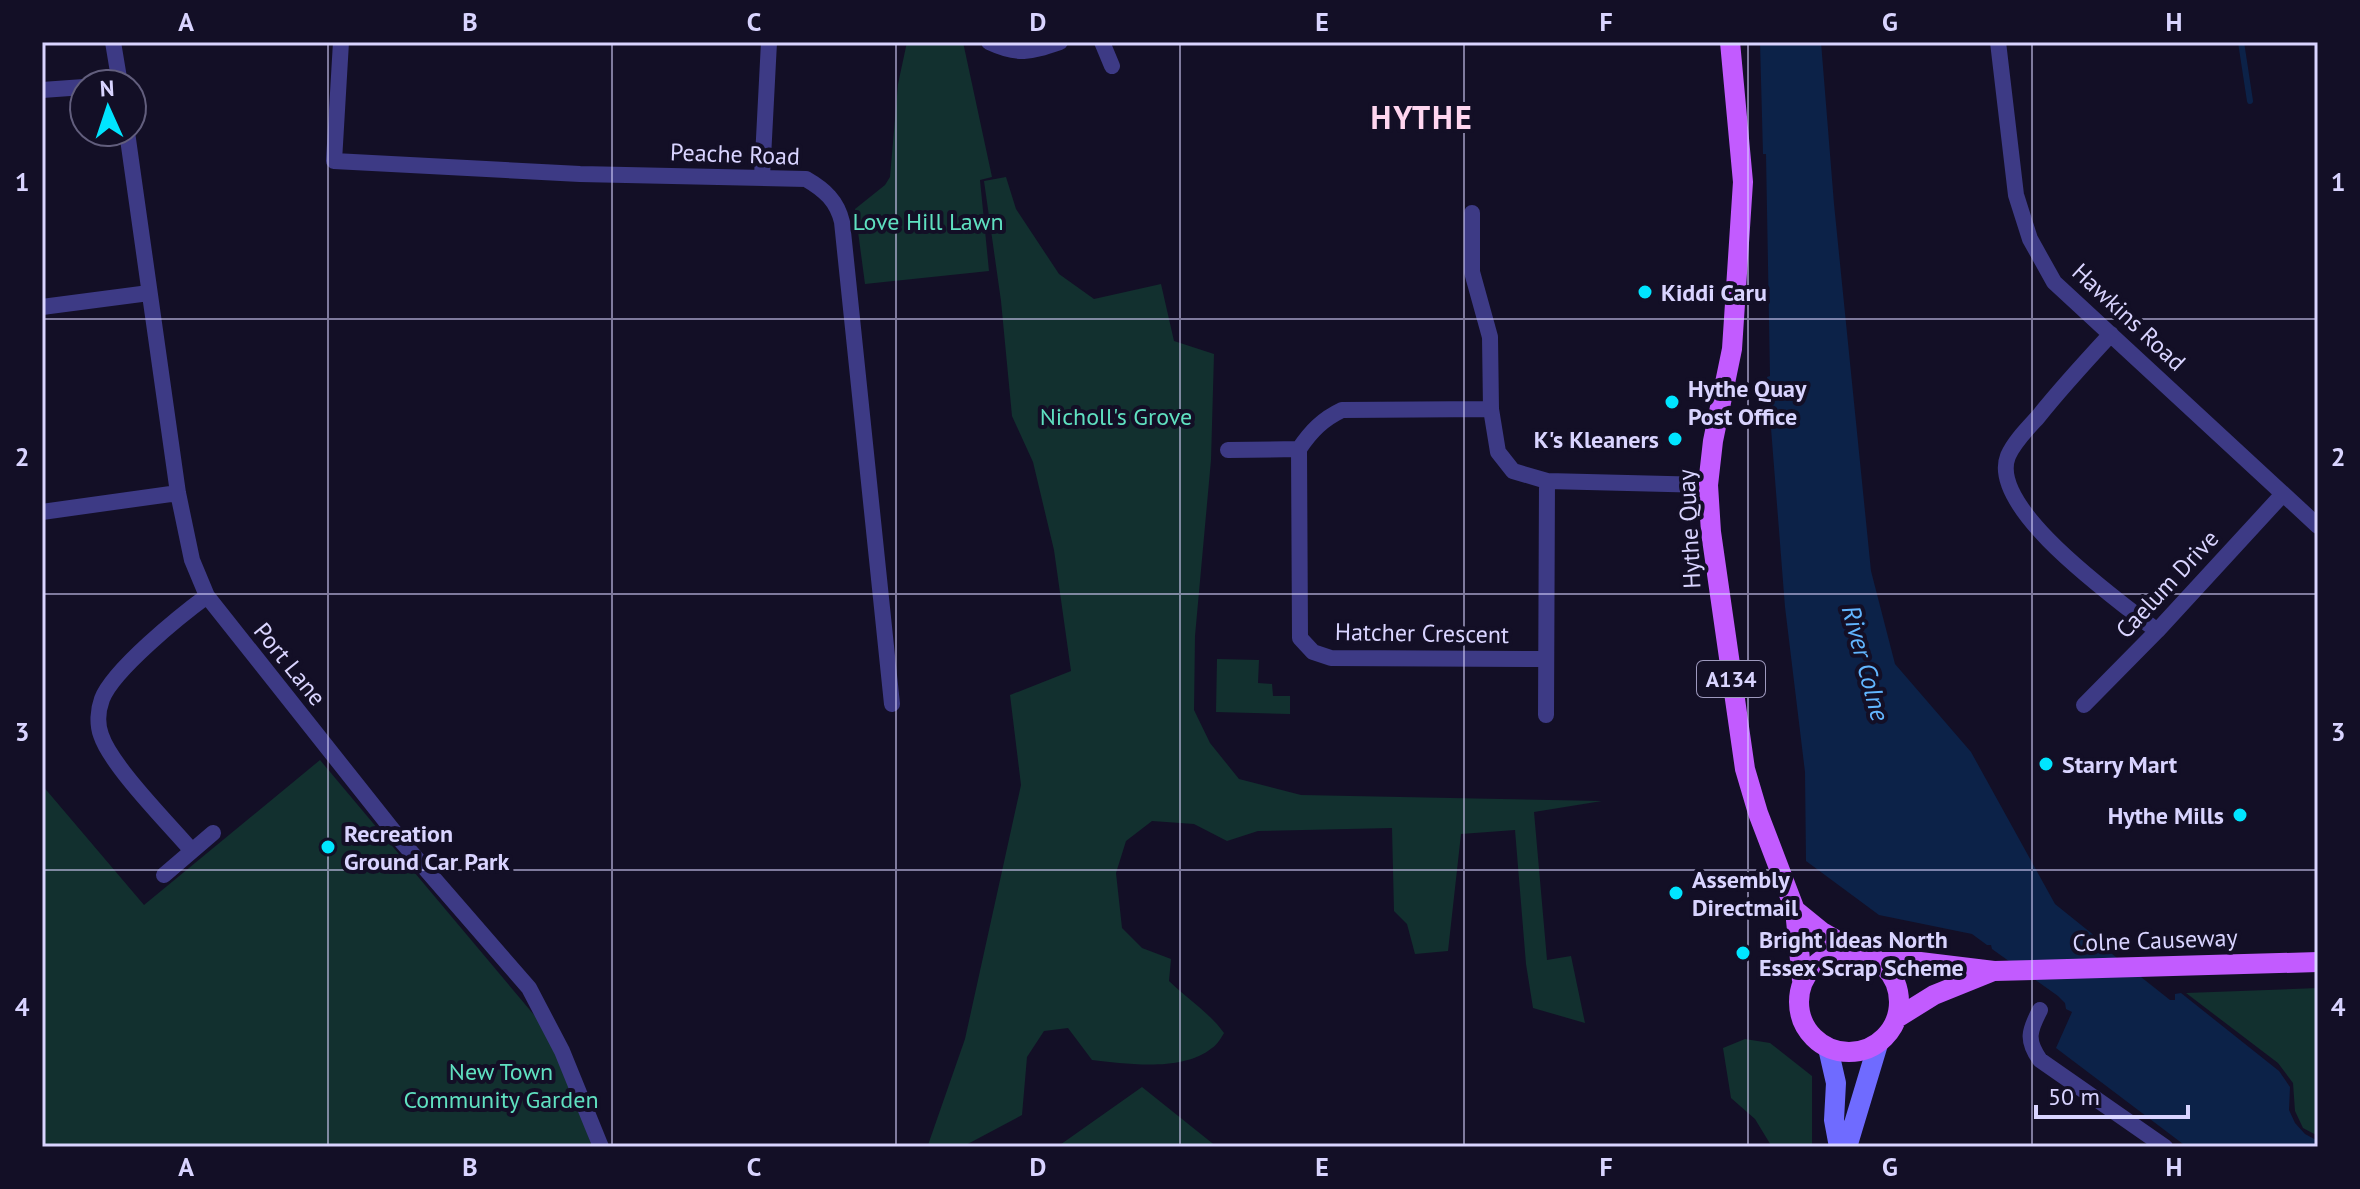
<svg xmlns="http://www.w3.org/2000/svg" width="2360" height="1189" font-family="'PT Sans',sans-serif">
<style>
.green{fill:#12302f}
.water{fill:#0c2248}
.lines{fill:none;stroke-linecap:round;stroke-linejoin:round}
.stream{stroke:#0c2248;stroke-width:6}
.street{stroke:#3d3a85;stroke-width:16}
.secondary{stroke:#6f6bff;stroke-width:20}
.primary{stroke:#c25bff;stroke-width:20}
.grid{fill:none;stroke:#d9d4ff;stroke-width:2;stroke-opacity:0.55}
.poi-dot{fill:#00e5ff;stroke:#130f26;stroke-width:3}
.labels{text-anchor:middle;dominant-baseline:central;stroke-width:8;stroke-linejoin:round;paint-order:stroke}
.shield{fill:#130f26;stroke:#9e99be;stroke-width:2}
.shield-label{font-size:22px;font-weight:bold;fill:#d9d4ff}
.street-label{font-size:24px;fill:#d9d4ff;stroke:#130f26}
.park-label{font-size:24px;fill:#5fe0c0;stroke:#130f26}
.poi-label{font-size:24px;font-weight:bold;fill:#d9d4ff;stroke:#130f26;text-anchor:start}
.water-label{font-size:26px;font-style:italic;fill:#62b6ff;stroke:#130f26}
.district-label{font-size:32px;font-weight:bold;letter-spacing:2px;fill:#ffd6f0;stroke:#130f26}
.neatline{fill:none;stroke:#d9d4ff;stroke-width:3}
.grid-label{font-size:26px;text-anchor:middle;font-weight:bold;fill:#d9d4ff}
</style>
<rect width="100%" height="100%" fill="#130f26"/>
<path class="green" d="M907,42h56l29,135 -12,3 9,91 -124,13 -10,-75 30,-24 5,-8 8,-93z
M1006,177l10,32 43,65 35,25 67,-15 13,57 40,13 -3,106 -16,176 -1,74 16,33 29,36 62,16 301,6 -68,11 13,148 24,-4 14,67 -52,-15 -7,-44 -11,-134 -54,4 -13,117 -33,3 -8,-30 -13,-13 -2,-83 -134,3 -31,10 -33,-17 -42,-3 -26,20 -10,32 6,55 20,20 29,11 -2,22c18,18 40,31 55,52 -3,5 -7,12 -12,15 -29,24 -85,16 -120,12l-24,-32 -24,3 -17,26 -5,58 -60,32 -34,-2 37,-106 56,-254 -11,-90 61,-24 -17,-121 -21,-88 -21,-46 -11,-115 -17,-120z
M1217,659l42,1 -1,23 14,1 1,12h17v18l-74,-2z
M320,760l220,262 31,65 21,60h-550v-362l102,120z
M2318,988v148l-15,-8 -8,-17 -2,-28 -15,-20 -92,-70z
M1745,1039l25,4 42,33v71h-40l-17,-28 -24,-21 -8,-50z
M1142,1087l75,60h-160z"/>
<path class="water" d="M1760,42h61l13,162 37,367 24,93 76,88 84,152 46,37 1,5 68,54h5v-6l6,-1 98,78 11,16 -1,23 6,13 10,11 13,7v6h-131l-131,-99 16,-36 -6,-3 -1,-6 -7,-7 -66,-47 -1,-4h-4l-15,-11 -93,-19 -73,-54 -1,-89 -20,-165 -18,-230 3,-1 -4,-222h-3z"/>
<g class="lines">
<path class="stream" d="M2241,42l9,59"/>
<path class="street" d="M113,42l7,42
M341,42l-7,119 246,13 226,5c19,11 31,22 36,43l50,482
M989,42c30,14 41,10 71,0
M1102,42l10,24
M1998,42l18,153 14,44 24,43 264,244
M42,90l42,-3
M127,132l51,361 14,67 15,36 196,247 126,145 33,63 39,96
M762,177l7,-135
M1472,213v59l18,65 1,72 7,43 15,19 34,10 161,4
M42,307l107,-14
M2111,334c-25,27 -50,54 -73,83 -10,11 -24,25 -30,39 -21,53 113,146 149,175
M1491,409l-149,1c-19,9 -31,21 -43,39l1,189 13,14 18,6 215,1
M1228,450l71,-1
M42,512l136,-19
M2084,705l73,-74 126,-137
M1546,715l1,-234
M192,851c-23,-27 -81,-85 -91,-116 -4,-11 -3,-25 1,-36 11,-29 79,-84 105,-103
M164,875l49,-42
M2040,1010c-11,21 -14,30 0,50l125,87"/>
<path class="secondary" d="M1828,1048l8,35 -2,37 5,27
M1847,1147l31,-103"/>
<path class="primary" d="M1730,42l13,140 -11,167 -19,92 -5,44 3,47 34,237 13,44 37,97 7,70
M1795,910l27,22 37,21
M1799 1002a50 50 0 1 1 100 0a50 50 0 1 1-100 0Z
M1880,962h40l74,9 324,-9
M1897,1018l37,-23 57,-23"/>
</g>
<path class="grid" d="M328,42v1105M612,42v1105M896,42v1105M1180,42v1105M1464,42v1105M1748,42v1105M2032,42v1105M42,319h2276M42,594h2276M42,870h2276"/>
<g class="poi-dot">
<circle cx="1645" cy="292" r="8"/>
<circle cx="1672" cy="402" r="8"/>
<circle cx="1675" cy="439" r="8"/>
<circle cx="2046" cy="764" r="8"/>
<circle cx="2240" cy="815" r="8"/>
<circle cx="328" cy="847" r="8"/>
<circle cx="1676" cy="893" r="8"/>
<circle cx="1743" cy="953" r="8"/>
</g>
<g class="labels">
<rect class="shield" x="1697" y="661" width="68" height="36" rx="6"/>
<g class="shield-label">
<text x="1731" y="679">A134</text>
</g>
<g class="street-label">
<text transform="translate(735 154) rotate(2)">Peache Road</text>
<text transform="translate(2129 317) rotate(43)">Hawkins Road</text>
<text transform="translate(1689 529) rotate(-93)">Hythe Quay</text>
<text transform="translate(2167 584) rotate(-47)">Caelum Drive</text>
<text transform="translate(1422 633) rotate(1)">Hatcher Crescent</text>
<text transform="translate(290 664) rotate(51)">Port Lane</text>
<text transform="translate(2155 940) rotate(-2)">Colne Causeway</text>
</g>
<g class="park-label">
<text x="928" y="221">Love Hill Lawn</text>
<text x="1116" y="416">Nicholl's Grove</text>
<text x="501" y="1071">New Town<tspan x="501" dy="28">Community Garden</tspan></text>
</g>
<g class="poi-label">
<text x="1661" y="292">Kiddi Caru</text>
<text x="1688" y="388">Hythe Quay<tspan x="1688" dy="28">Post Office</tspan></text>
<text x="1659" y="439" text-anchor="end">K's Kleaners</text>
<text x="2062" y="764">Starry Mart</text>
<text x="2224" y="815" text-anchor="end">Hythe Mills</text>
<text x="344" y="833">Recreation<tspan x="344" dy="28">Ground Car Park</tspan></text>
<text x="1692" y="879">Assembly<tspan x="1692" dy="28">Directmail</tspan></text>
<text x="1759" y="939">Bright Ideas North<tspan x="1759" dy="28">Essex Scrap Scheme</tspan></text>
</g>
<g class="water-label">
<text transform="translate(1866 663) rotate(75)">River Colne</text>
</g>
<g class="district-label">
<text x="1422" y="117">HYTHE</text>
</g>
</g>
<rect width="2360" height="1189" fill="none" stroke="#130f26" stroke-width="88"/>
<g transform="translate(108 108) rotate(357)"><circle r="38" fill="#130f26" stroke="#625e7d" stroke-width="2"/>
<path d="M0-6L14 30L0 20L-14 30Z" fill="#00e5ff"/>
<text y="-12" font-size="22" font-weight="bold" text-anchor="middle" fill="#d9d4ff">N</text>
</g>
<path d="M2036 1105v12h152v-12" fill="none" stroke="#d9d4ff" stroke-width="4"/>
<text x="2048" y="1105" font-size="24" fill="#d9d4ff" stroke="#130f26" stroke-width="6" paint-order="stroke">50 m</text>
<rect x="44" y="44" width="2272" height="1101" class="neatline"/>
<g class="grid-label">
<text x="186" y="31">A</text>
<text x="470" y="31">B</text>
<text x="754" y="31">C</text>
<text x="1038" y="31">D</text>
<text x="1322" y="31">E</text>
<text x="1606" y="31">F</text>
<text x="1890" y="31">G</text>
<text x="2174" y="31">H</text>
<text x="22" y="191">1</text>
<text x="2338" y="191">1</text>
<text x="22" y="466">2</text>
<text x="2338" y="466">2</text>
<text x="22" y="741">3</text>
<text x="2338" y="741">3</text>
<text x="22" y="1016">4</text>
<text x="2338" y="1016">4</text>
<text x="186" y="1176">A</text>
<text x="470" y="1176">B</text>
<text x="754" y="1176">C</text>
<text x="1038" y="1176">D</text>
<text x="1322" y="1176">E</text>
<text x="1606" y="1176">F</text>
<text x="1890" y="1176">G</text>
<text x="2174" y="1176">H</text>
</g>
</svg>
